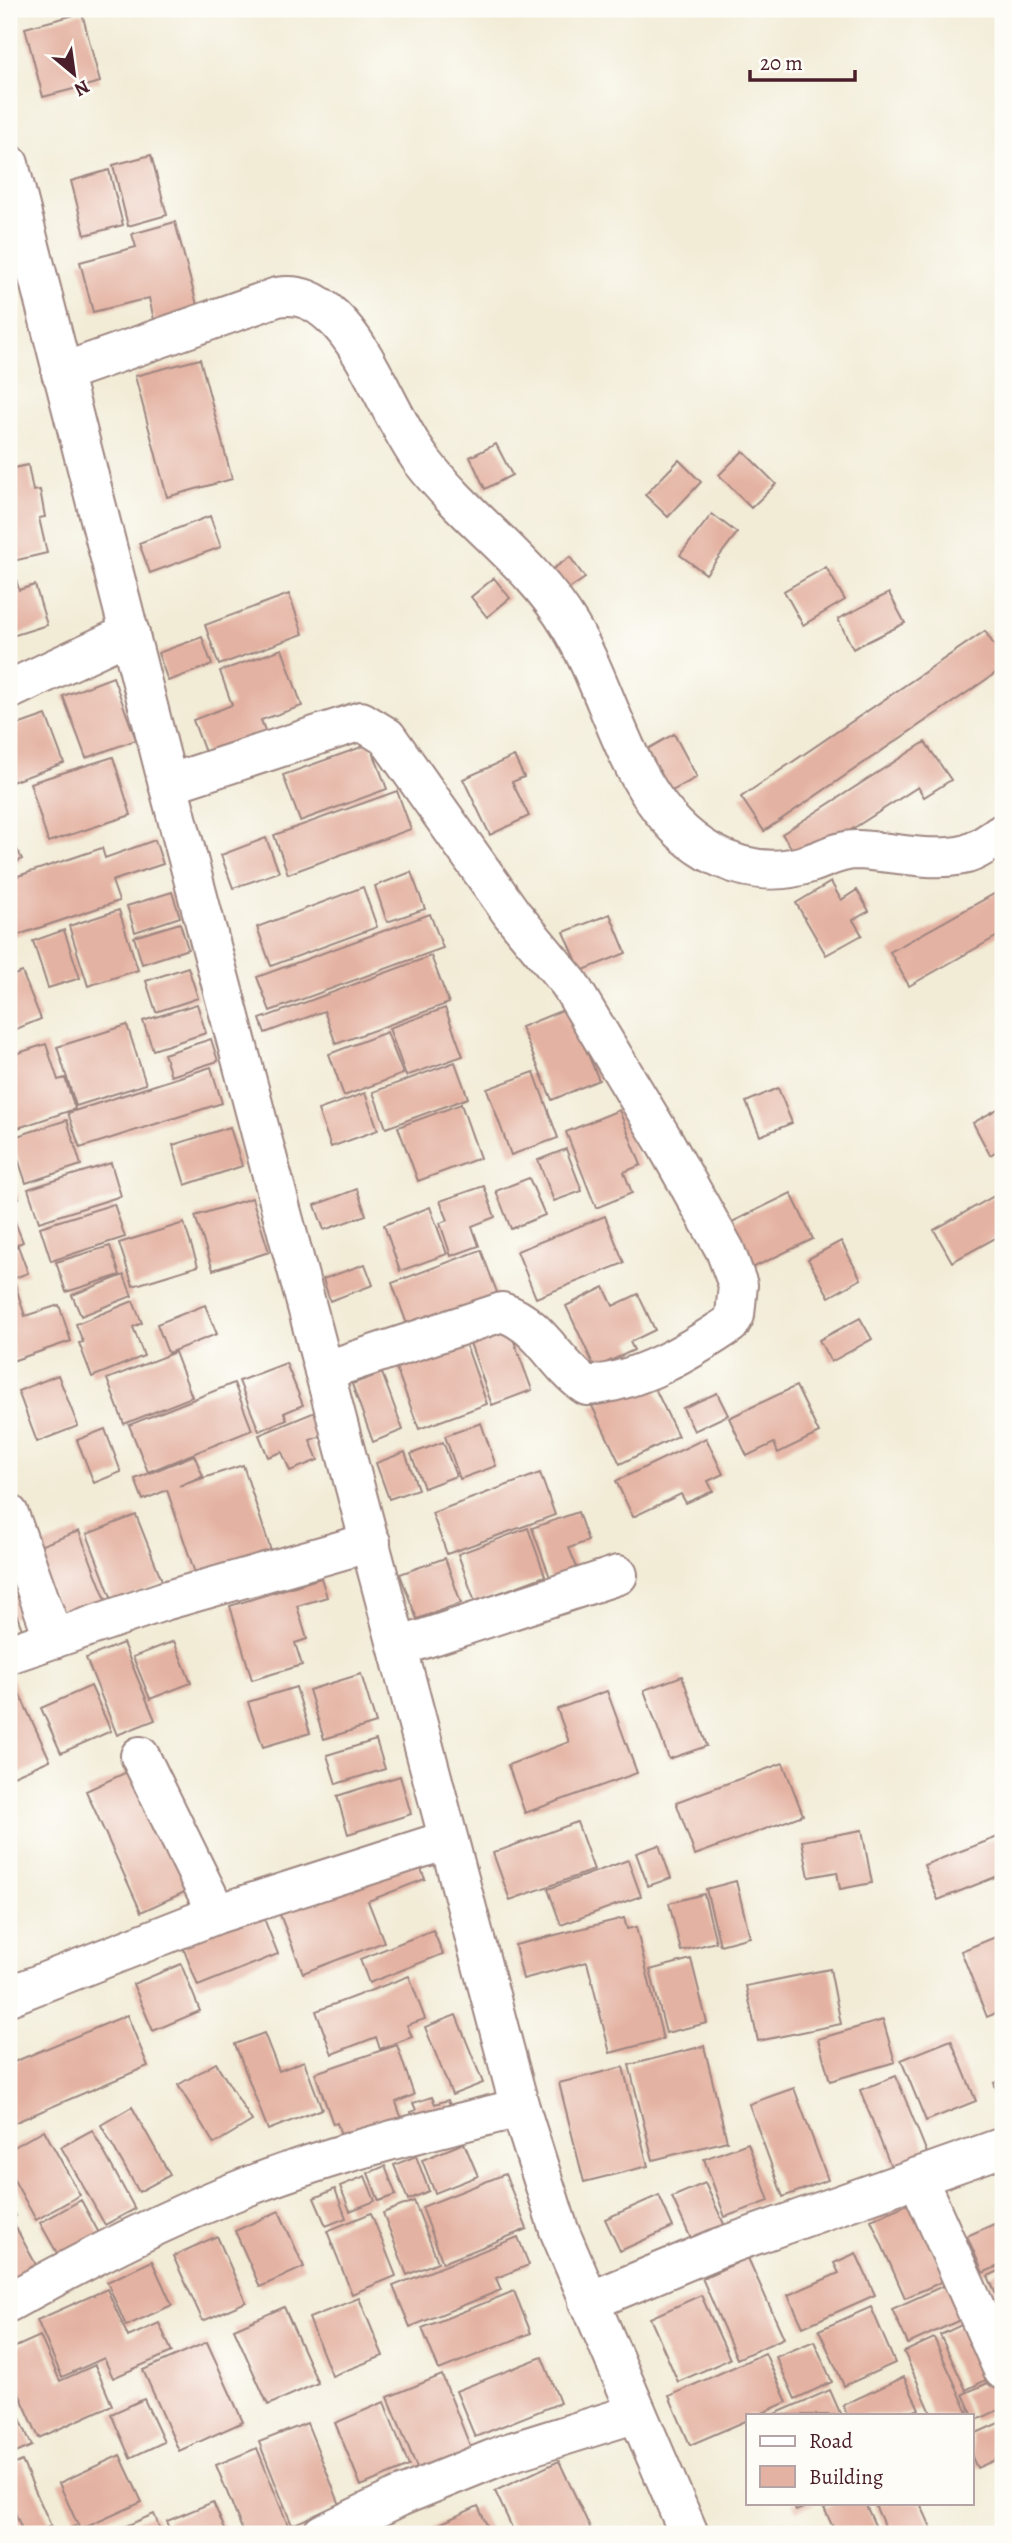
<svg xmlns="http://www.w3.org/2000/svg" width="1012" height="2543" font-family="Alegreya,serif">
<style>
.building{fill:#e4b2a2}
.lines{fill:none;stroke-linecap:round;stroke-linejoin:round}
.street-casing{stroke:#9e8681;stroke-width:42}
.secondary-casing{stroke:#9e8681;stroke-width:42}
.street{stroke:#fff;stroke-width:38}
.secondary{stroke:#fff;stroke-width:38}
</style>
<rect width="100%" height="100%" fill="#fdfcf7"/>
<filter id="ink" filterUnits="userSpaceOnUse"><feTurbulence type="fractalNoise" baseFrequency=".0143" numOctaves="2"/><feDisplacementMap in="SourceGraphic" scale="14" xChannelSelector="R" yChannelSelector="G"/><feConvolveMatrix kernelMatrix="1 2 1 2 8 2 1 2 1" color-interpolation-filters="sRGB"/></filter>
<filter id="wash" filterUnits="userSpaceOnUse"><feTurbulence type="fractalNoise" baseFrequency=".00686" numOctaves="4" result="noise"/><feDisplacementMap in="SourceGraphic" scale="28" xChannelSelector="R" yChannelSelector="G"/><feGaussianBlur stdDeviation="1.57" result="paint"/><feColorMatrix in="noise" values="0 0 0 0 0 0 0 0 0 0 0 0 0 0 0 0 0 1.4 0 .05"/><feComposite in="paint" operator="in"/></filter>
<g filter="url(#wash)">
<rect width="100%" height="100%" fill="#f2ecd7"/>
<g id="blocks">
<path class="building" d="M9,9h16v1l-16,4z
M82,13l18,69 -57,15 -18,-69z
M151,155l16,60 -39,11 -15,-61z
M109,170l14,55 -38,10 -14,-54z
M175,222l25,94 -44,12 -7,-30 -56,14 -13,-50 56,-15 -4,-13z
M200,359l32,120 -65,18 -32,-121z
M496,444l16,31 -27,14 -15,-32z
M743,451l33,33 -25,24 -32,-33z
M679,460l22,22 -33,35 -23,-22z
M28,465l5,26 7,-1 5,27 -6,1 8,35 -38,9v-93z
M712,514l25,19 -31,41 -26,-19z
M210,516l11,31 -71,26 -11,-30z
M570,557l15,21 -28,19 -14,-21z
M826,567l19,33 -42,25 -19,-34z
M13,568l6,22 16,-5 12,40 -38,12v-68z
M494,578l16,20 -23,19 -16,-20z
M889,593l16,30 -52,26 -15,-30z
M289,594l14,40 -84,31 -14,-40z
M985,631l18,28v9l-239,163 -23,-34z
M202,637l10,28 -44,16 -10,-28z
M282,649l20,57 -41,14 8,21 -60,22 -16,-43 39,-15 -12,-34z
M113,677l23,63 -50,18 -23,-62z
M46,715l18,48 -55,20v-55z
M674,734l23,43 -36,20 -24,-42z
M925,742l26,38 -27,17 -6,-10 -117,75 -19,-28z
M370,744l17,45 -87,32 -17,-46z
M514,756l10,21 -12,5 17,34 -39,19 -27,-56z
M113,757l18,58 -83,27 -18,-59z
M397,791l14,38 -123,45 -14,-39z
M9,834l13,25 -13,7z
M266,838l13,34 -46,16 -12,-33z
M155,840l8,24 -51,17 7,20 -110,37v-59l93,-31 3,10z
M411,872l14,37 -38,13 -12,-36z
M831,882l10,18 16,-10 12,21 -16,9 9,15 -36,20 -30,-52z
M363,887l14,40 -106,39 -14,-39z
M1003,889v44l-94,53 -19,-34z
M172,892l8,25 -45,15 -8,-26z
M119,910l19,60 -50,16 -19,-60z
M430,914l13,34 -173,63 -13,-34z
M610,914l16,39 -45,18 -17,-39z
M180,923l8,26 -46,15 -8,-27z
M64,930l16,48 -32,10 -15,-47z
M431,956l18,47 -113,41 -12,-33 -59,22 -5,-14z
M188,967l10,31 -42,14 -10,-31z
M22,972l19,47 -27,11 -5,-11v-42z
M197,1004l9,29 -53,17 -10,-29z
M445,1008l18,48 -57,20 -17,-48z
M568,1008l31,72 -47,20 -31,-73z
M127,1025l19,59 -70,22 -19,-59z
M387,1032l16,42 -59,22 -15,-42z
M211,1039l7,22 -47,15 -7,-22z
M46,1044l12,36 7,-2 10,31 -63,21 -3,-11v-63z
M455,1062l13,36 -82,30 -13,-36z
M211,1067l11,36 -142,45 -12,-35z
M534,1072l24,66 -47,17 -24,-66z
M778,1088l14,35 -32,13 -14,-34z
M365,1093l13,37 -47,17 -13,-37z
M461,1104l19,54 -62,23 -20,-54z
M1003,1106v41l-13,8 -17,-32z
M619,1110l22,55 -17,7 8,21 -36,15 -30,-76z
M67,1120l14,45 -55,18 -15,-45z
M230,1127l12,39 -57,19 -12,-40z
M566,1149l16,42 -28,10 -16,-41z
M111,1163l10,33 -82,26 -11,-33z
M9,1172l10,26 -10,4z
M529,1178l16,37 -34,14 -15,-38z
M484,1186l11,31 -23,9 7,20 -28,10 -11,-33 8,-3 -8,-19z
M357,1189l9,26 -42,15 -9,-25z
M1003,1191v43l-51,28 -18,-32z
M791,1193l22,46 -63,30 -22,-45z
M252,1198l17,54 -56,18 -18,-54z
M114,1204l11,33 -74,24 -11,-34z
M9,1207l14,35 -14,6z
M430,1207l17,47 -47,17 -16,-46z
M605,1216l19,47 -88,35 -19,-47z
M184,1223l14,43 -65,20 -14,-43z
M841,1241l20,38 -32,18 -21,-38z
M18,1246l10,27 -19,7v-30z
M110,1246l10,29 -54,17 -10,-30z
M481,1250l17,45 -90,32 -16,-44z
M365,1264l8,21 -43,16 -7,-22z
M124,1275l8,21 -51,20 -9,-21z
M14,1281l11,35 34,-11 12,36 -62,21v-79z
M604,1287l9,19 25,-12 17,36 -25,12 4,8 -39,18 -29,-62z
M133,1301l9,22 -9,4 11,29 -52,21 -13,-34 4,-1 -7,-18z
M205,1305l12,29 -49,19 -11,-29z
M860,1318l12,21 -41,23 -12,-22z
M508,1325l24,65 -40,15 -23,-65z
M464,1339l23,65 -68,25 -24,-64z
M175,1352l17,45 -68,27 -17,-45z
M286,1363l17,42 -19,8 3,6 -28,12 -20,-50z
M382,1373l21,57 -30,12 -21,-58z
M58,1375l20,51 -41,16 -19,-51z
M650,1378l28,58 -58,28 -28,-58z
M234,1383l18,47 -104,42 -19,-47z
M796,1386l23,47 -41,20 -4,-10 -27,13 -18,-38z
M717,1393l11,22 -34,16 -11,-23z
M315,1412l9,23 -14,5 8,20 -28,11 -8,-19 -14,5 -9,-22z
M481,1423l15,43 -36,13 -15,-43z
M105,1429l16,43 -27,11 -17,-43z
M706,1438l17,36 -15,7 5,10 -27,12 -5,-9 -48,23 -17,-36z
M443,1442l13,34 -32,12 -13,-34z
M405,1452l13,37 -29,10 -13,-36z
M194,1455l9,21 -24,10 64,-21 30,92 -75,25 -31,-92 -24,10 -8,-21z
M540,1473l15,42 -108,39 -15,-41z
M578,1512l10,29 -19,7 9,22 -27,10 -19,-52z
M136,1515l27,68 -50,19 -26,-68z
M528,1528l17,48 -70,26 -17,-48z
M79,1531l27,69 -45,18 -27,-70z
M445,1558l16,45 -44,16 -17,-45z
M9,1560l28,63 -15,6 -5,-13 -8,3z
M321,1578l6,19 -30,9 10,33 -12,4 7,22 -50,15 -22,-74z
M174,1641l17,42 -41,16 -17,-42z
M123,1643l32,77 -38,15 -31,-77z
M9,1671l41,89 -41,18z
M361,1674l15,49 -52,16 -15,-49z
M682,1676l25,70 -38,13 -25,-69z
M91,1686l20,45 -50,22 -20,-45z
M296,1687l14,46 -47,14 -15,-45z
M607,1691l30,82 -112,40 -17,-48 61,-23 -12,-33z
M376,1740l9,29 -49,15 -9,-29z
M783,1763l20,52 -108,40 -19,-53z
M144,1764l56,121 -59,27 -55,-121z
M400,1776l11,38 -63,20 -11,-38z
M577,1822l17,48 -84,30 -17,-47z
M862,1830l10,53 -32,6 -3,-17 -28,5 -7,-36z
M1003,1835v39l-65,26 -14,-35z
M659,1845l12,33 -23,8 -12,-33z
M415,1854l10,25 -57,22 16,41 -81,31 -26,-66z
M628,1860l13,36 -80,29 -13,-36z
M736,1881l14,56 -30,8 -14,-56z
M704,1894l12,48 -35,9 -12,-48z
M259,1906l19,48 -80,32 -19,-49z
M624,1918l3,11 9,-2 27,112 -53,14 -23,-91 -64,17 -8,-34z
M433,1930l10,24 -74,29 -9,-24z
M1003,1934v76l-16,7 -26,-66z
M691,1959l16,64 -41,10 -16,-63z
M181,1964l19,47 -47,20 -20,-47z
M830,1969l11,55 -83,17 -12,-55z
M409,1976l16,43 -18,6 5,12 -32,12 -4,-12 -44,17 -16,-43z
M127,2015l21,51 -139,59v-61z
M456,2015l27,68 -31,12 -27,-68z
M883,2020l12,42 -65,19 -12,-42z
M264,2033l15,38 25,-10 18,48 -54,21 -33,-86z
M951,2040l25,61 -50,20 -25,-61z
M397,2045l17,50 -18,7 9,27 -59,21 -9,-27 -4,1 -18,-51z
M704,2046l23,95 -74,19 -24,-95z
M216,2063l36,58 -38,23 -36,-59z
M623,2067l25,99 -64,16 -25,-99z
M896,2076l31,77 -36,14 -31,-77z
M1003,2079v28l-9,-24z
M794,2088l34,92 -45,17 -34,-93z
M432,2097l3,7 13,-4 6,16 -37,13 -6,-17 5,-2 -3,-7z
M132,2107l38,68 -31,17 -38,-67z
M44,2130l36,65 -44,25 -27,-49v-21z
M92,2130l43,79 -30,16 -44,-78z
M464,2143l14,33 -43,17 -13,-33z
M748,2143l21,58 -44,16 -21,-58z
M416,2156l13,35 -21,9 -14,-35z
M385,2166l11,29 -17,6 -11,-28z
M505,2174l22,55 -84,34 -21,-56z
M365,2176l10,25 -25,10 -10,-25z
M705,2183l25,54 -33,15 -25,-55z
M335,2189l11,29 -20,8 -12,-28z
M659,2195l14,32 -53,24 -15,-32z
M81,2200l25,46 -40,23 -26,-46z
M414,2201l24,61 -31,13 -24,-62z
M912,2202l34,78 -41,18 -34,-78z
M9,2204l7,12 -7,4z
M279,2211l25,56 -44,20 -25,-56z
M371,2213l25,63 -44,18 -25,-63z
M1003,2220v44l-20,9 -16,-37z
M14,2224l27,50 -32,19v-66z
M217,2236l29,66 -43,19 -30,-65z
M518,2237l11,28 -33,13 5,12 -91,37 -17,-41z
M856,2253l19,42 -72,32 -15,-32 51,-22 -5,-10z
M748,2258l36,80 -47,21 -35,-81z
M152,2261l20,44 -46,21 -19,-44z
M1003,2269v41l-15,-34z
M956,2280l15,35 -63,29 -16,-35z
M107,2289l21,48 31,-14 13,29 -59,26 -9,-20 -42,19 -25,-57z
M514,2291l17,42 -92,37 -17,-42z
M701,2295l29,64 -52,23 -28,-64z
M359,2298l24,58 -51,20 -23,-58z
M284,2307l34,76 -50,22 -34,-76z
M871,2307l24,56 -51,23 -25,-56z
M974,2319l26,54 -34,17 -26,-55z
M40,2336l20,45 35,-16 17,40 -73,33 -30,-67v-21z
M934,2338l35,77h-37l-28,-63z
M814,2341l18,41 -37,17 -19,-42z
M207,2342l36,80 -64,29 -36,-81z
M765,2353l22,49 -29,13h-10v5l-58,25 -21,-49z
M542,2357l18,46 -85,34 -19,-46z
M442,2375l30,76 -53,22 -31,-76z
M904,2377l15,32 -14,6h-58l-4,-10z
M1001,2377l2,31 -28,13 -12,-27z
M830,2390l11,25h-69z
M144,2399l20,43 -34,16 -19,-44z
M12,2400l20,46 -23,10v-54z
M384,2402l25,64 -48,20 -26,-63z
M1003,2421v53l-6,-15 -20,9 -5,-11v-22z
M307,2423l33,82 -48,20 -33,-83z
M257,2448l34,85 -2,1h-45l-28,-69z
M120,2455l22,47 -62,28 -21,-47z
M22,2461l29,65 -18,8h-9l-15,-35v-32z
M559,2461l34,73h-78l-20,-43z
M213,2502l14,32h-55l-5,-13z
M792,2503h24l-20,8z
M837,2503h28l14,31h-43l-12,-26z
M874,2503h46l14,31h-46z
M478,2506l13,28h-57l-3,-6z
M154,2514l8,20h-55z
M75,2526l4,8h-23z"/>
</g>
</g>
<g filter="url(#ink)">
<use href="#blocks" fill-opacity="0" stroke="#9e8681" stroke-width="2"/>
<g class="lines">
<defs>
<path id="street" d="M61,373l216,-76c23,-4 39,4 56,20 35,32 59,104 89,144 45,59 110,101 148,165 45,74 58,179 139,226 32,18 67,23 102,11 15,-5 29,-13 45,-13 35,1 77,13 111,4 13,-4 25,-14 36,-21
M9,690l121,-57
M168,784l193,-63 26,16 125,177 57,69 95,158 61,109 13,35 -3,30 -5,9c-43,29 -90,57 -143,62 -33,-22 -45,-61 -85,-74l-178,59
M9,1514l45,125
M399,1647l219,-72
M9,1654l155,-53 207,-59
M140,1756l77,158
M9,1996l208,-82 230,-74
M917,2177l86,193
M9,2302c78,-43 157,-84 240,-116 88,-34 180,-56 271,-78
M588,2302l130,-54 285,-101
M322,2534l77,-37 106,-43 132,-41"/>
<path id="secondary" d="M9,164l159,620 352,1324 39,122 130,304"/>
</defs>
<use href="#street" class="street-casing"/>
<use href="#secondary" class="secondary-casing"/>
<use href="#street" class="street"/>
<use href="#secondary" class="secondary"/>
</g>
</g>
<rect width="1012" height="2543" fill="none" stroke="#fdfcf7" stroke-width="35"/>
<rect x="746" y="2414" width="228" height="91" fill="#fdfcf7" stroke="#b5a4a5" stroke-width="2"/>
<rect x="760" y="2436" width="35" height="10" fill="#ffffff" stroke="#b5a4a5" stroke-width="2"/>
<text x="809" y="2448" font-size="21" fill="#4a1f2b">Road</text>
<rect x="760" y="2466" width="35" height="21" fill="#e4b2a2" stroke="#b5a4a5" stroke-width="2"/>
<text x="809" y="2484" font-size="21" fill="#4a1f2b">Building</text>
<g transform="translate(74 74) rotate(151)" stroke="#fdfcf7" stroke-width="5" paint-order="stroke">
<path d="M0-5L12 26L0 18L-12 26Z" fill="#4a1f2b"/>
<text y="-10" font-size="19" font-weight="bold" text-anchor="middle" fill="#4a1f2b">N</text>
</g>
<path d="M750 70v10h105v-10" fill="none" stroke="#4a1f2b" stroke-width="3.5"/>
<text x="760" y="70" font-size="21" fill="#4a1f2b" stroke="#fdfcf7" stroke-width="5" paint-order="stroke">20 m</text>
</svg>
